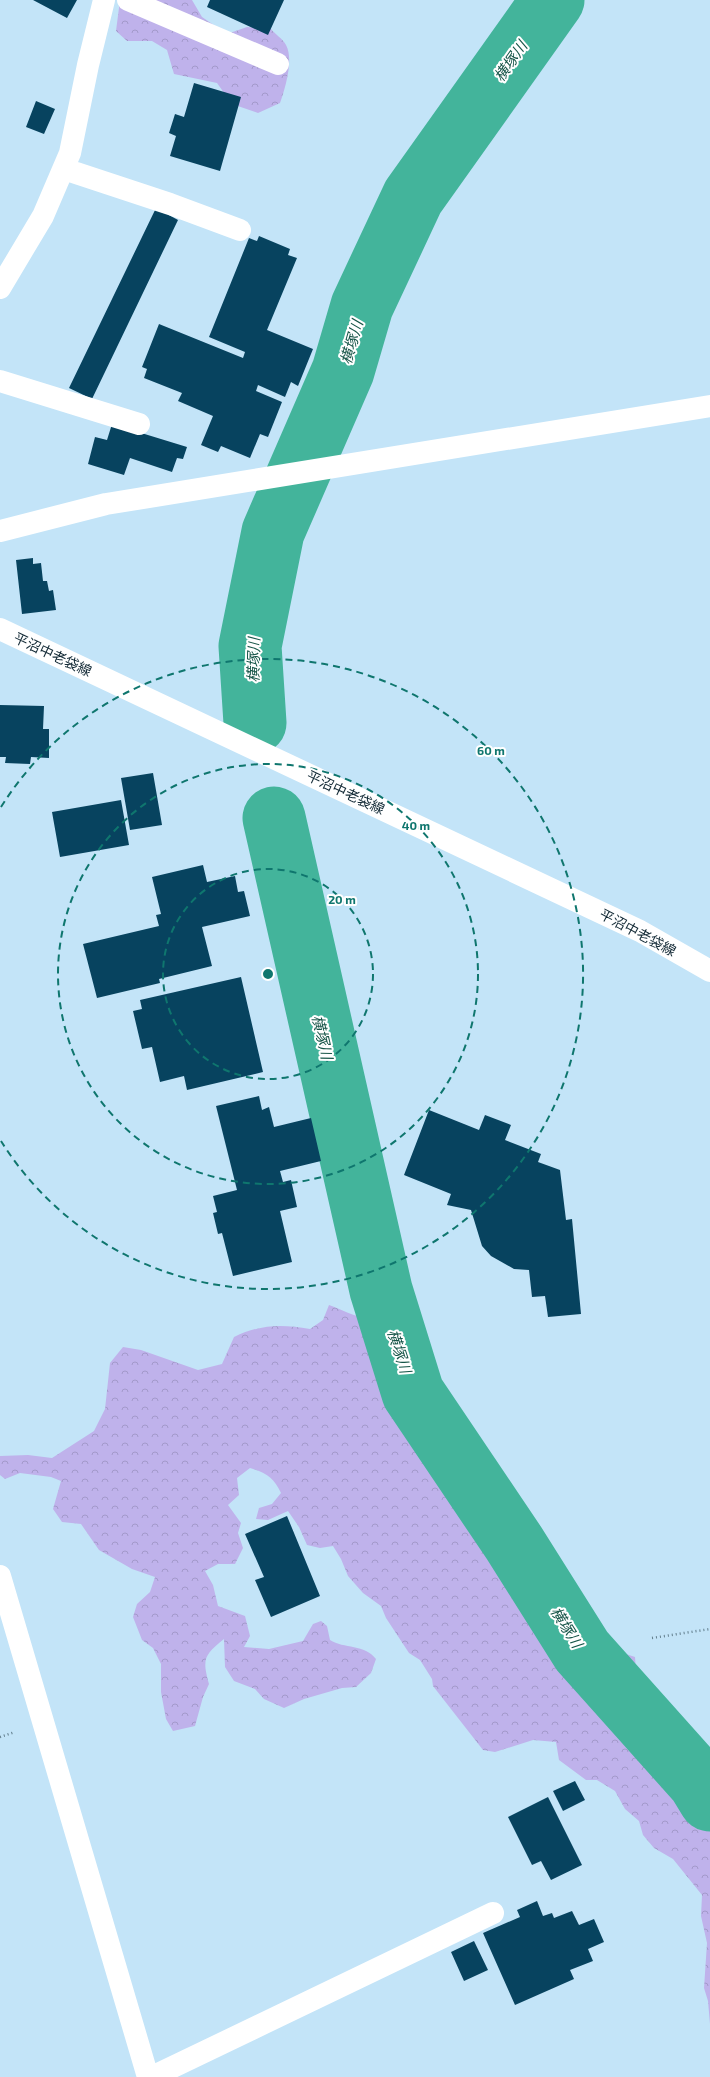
<svg xmlns="http://www.w3.org/2000/svg" width="710" height="2077" font-family="'Exo 2','Noto Sans JP',sans-serif">
<style>
.forest{fill:url(#forest-crowns)}
.lines{fill:none;stroke-linecap:round;stroke-linejoin:round}
.river{stroke:#43b49b;stroke-width:63}
.building{fill:#07435f}
.path{stroke:#627e8d;stroke-width:2.5;stroke-dasharray:1 3;stroke-linecap:butt}
.minor{stroke:#fff;stroke-width:22}
.major{stroke:#fff;stroke-width:22}
.ring{fill:none;stroke:#0f766e;stroke-width:2;stroke-dasharray:7 5}
.labels{text-anchor:middle;dominant-baseline:central;stroke-width:4;stroke-linejoin:round;paint-order:stroke}
.street-label{font-size:14px;fill:#122935;stroke:#fff}
.water-label{font-size:15px;font-style:italic;fill:#175548;stroke:#fff}
.centre{fill:#0f766e;stroke:#fff;stroke-width:2}
.ring-label{font-size:12px;text-anchor:middle;font-weight:bold;fill:#0f766e;stroke:#fff;stroke-width:4;stroke-linejoin:round;paint-order:stroke}
</style>
<defs>
<pattern id="forest-crowns" width="20" height="18" patternUnits="userSpaceOnUse"><rect width="20" height="18" fill="#bfb2eb"/><path d="M2 6a3 3 0 1 1 6 0M12 15a3 3 0 1 1 6 0" fill="none" stroke="#a399ca"/></pattern>
</defs>
<rect width="100%" height="100%" fill="#c3e4f8"/>
<path class="forest" d="M120,0h72l10,17 25,17 20,-7 24,2c4,5 12,10 15,16 8,14 -1,44 -6,58l-22,10 -26,-9 -15,-21 -43,-9 -7,-24 -15,-9h-25l-11,-10z
M329,1305c14,5 28,14 41,12l5,-8 21,5 4,12 -8,19 24,6 24,42 20,47 17,16 28,32 5,19 18,23 18,14 1,27 23,21 5,26 15,19 24,13 21,7 2,26 11,26 39,31 12,17 -5,33 12,19 4,-1v216l-2,-23 -4,-13 3,-45 -6,-27 1,-21 -29,-36 -19,-11 -11,-13 -4,-14 -14,-12 -10,-18 -18,-11h-11l-27,-20 -3,-18 -23,-2 -38,12 -12,-2 -50,-64 -1,-7 -12,-19 -11,-7 -23,-35 -5,-12 -18,-13 -15,-17 -7,-17 -8,-13 -13,2 -13,-3 -8,-18 -11,-16 -20,9 -12,-1 3,-11 13,-4 9,-11c-7,-15 -14,-20 -31,-25l-13,10 2,17 -11,10 13,18 -3,10 5,15 -8,16h-17l-13,7 8,14 5,21 27,10 5,20 -6,11 25,2 34,-8 10,-17 8,-3 6,5 3,14c14,9 35,4 46,19l-5,14 -15,14 -14,1 -38,11 -20,9 -20,-9 -9,-10 -21,-8 -9,-14 -1,-28c-20,16 -22,20 -15,45l-6,13 -8,29 -22,5 -7,-12 -5,-27v-28l-8,-16 -11,-8 -9,-23 4,-13 13,-12 5,-15 -23,-8 -33,-19 -18,-26 -19,-2 -9,-13 8,-28 -10,-4 -31,-4 -15,6 -5,-4v-19l28,-1 24,3 42,-27 11,-22 5,-46 13,-16 18,3 57,20 24,-6 12,-27c27,-13 48,-13 76,-8l13,-9z"/>
<g class="lines">
<path class="river" d="M255,723l-5,-77 23,-114 70,-161 19,-65 51,-109 140,-197
M274,818l107,472 32,103 101,150 68,108 117,131 11,18"/>
</g>
<path class="building" d="M33,0h44l-10,18z
M210,0h74l-16,35 -61,-28z
M194,83l47,14 -21,74 -50,-15 6,-20 -7,-3 6,-19 9,3z
M36,101l19,8 -11,25 -18,-7z
M156,208l22,12 -86,179 -23,-11z
M259,236l31,13 -2,6 9,3 -30,72 46,19 -15,37 -7,-4 -6,15 -27,-12 -2,6 26,11 -14,35 -8,-3 -10,24 -29,-12 -3,6 -17,-7 12,-29 -35,-15 4,-8 -38,-15 3,-9 -5,-2 17,-43 84,34 2,-6 -36,-15 40,-99 8,3z
M112,424l75,23 -4,12 -6,-1 -5,14 -42,-14 -6,17 -36,-11 7,-27 12,3z
M33,558v6l8,-1 2,18h4l2,10 4,-1 3,20 -34,4 -6,-54z
M0,705l44,1 -1,23h6v29l-18,-1 -1,7 -25,-1 1,-6h-6z
M153,773l9,52 -32,5 -9,-52z
M121,800l8,45 -69,12 -8,-45z
M203,865l4,17 28,-6 3,16 6,-1 6,25 -48,11 10,39 -53,13 1,4 -63,15 -14,-54 76,-18 -3,-11 5,-1 -9,-37z
M241,977l22,95 -76,18 -3,-14 -24,6 -8,-35 -10,2 -9,-38 9,-2 -2,-9z
M259,1096l3,14 7,-3 5,20 37,-9 10,43 -41,10 3,11 8,-2 6,27 -17,4 12,51 -59,14 -11,-43 -4,1 -5,-21 4,-1 -4,-16 24,-6 -21,-84z
M429,1110l50,20 6,-15 26,10 -6,15 36,14 -3,8 22,8 6,50 6,-1 9,95 -33,3 -3,-21 -13,1 -3,-27 -15,-1 -23,-13 -9,-10 -11,-36 -24,-5 4,-11 -47,-19z
M287,1516l33,80 -49,21 -16,-37 9,-3 -19,-43z
M575,1781l10,19 -22,11 -10,-20z
M548,1797l34,68 -31,15 -10,-19 -9,4 -24,-48z
M537,1901l6,15 9,-3 2,5 18,-7 7,14 15,-6 10,23 -16,7 5,12 -23,9 4,9 -59,26 -32,-72 37,-16 -3,-7z
M474,1941l14,29 -24,11 -13,-29z"/>
<g class="lines">
<path class="path" d="M652,1638l58,-9
M0,1737l15,-5"/>
<path class="minor" d="M128,0l150,64
M64,169l106,35 70,26
M0,288l43,-72 27,-63 18,-88 16,-65
M0,381l139,43
M0,531l106,-27 604,-98
M0,1576l148,501
M152,2077l341,-164"/>
<path class="major" d="M0,629l640,302 70,40"/>
</g>
<g class="ring">
<circle cx="268" cy="974" r="105"/>
<circle cx="268" cy="974" r="210"/>
<path d="M1 807A315 315 0 1 1 1 1141"/>
</g>
<g class="labels">
<g class="street-label">
<text transform="translate(53 654) rotate(25)">平沼中老袋線</text>
<text transform="translate(346 792) rotate(25)">平沼中老袋線</text>
<text transform="translate(638 932) rotate(28)">平沼中老袋線</text>
</g>
<g class="water-label">
<text transform="translate(510 61) rotate(-55)">横塚川</text>
<text transform="translate(351 342) rotate(-74)">横塚川</text>
<text transform="translate(253 660) rotate(-89)">横塚川</text>
<text transform="translate(323 1037) rotate(77)">横塚川</text>
<text transform="translate(400 1351) rotate(72)">横塚川</text>
<text transform="translate(567 1627) rotate(58)">横塚川</text>
</g>
</g>
<circle cx="268" cy="974" r="6" class="centre"/>
<g class="ring-label">
<text x="491" y="755">60 m</text>
<text x="416" y="830">40 m</text>
<text x="342" y="904">20 m</text>
</g>
</svg>
